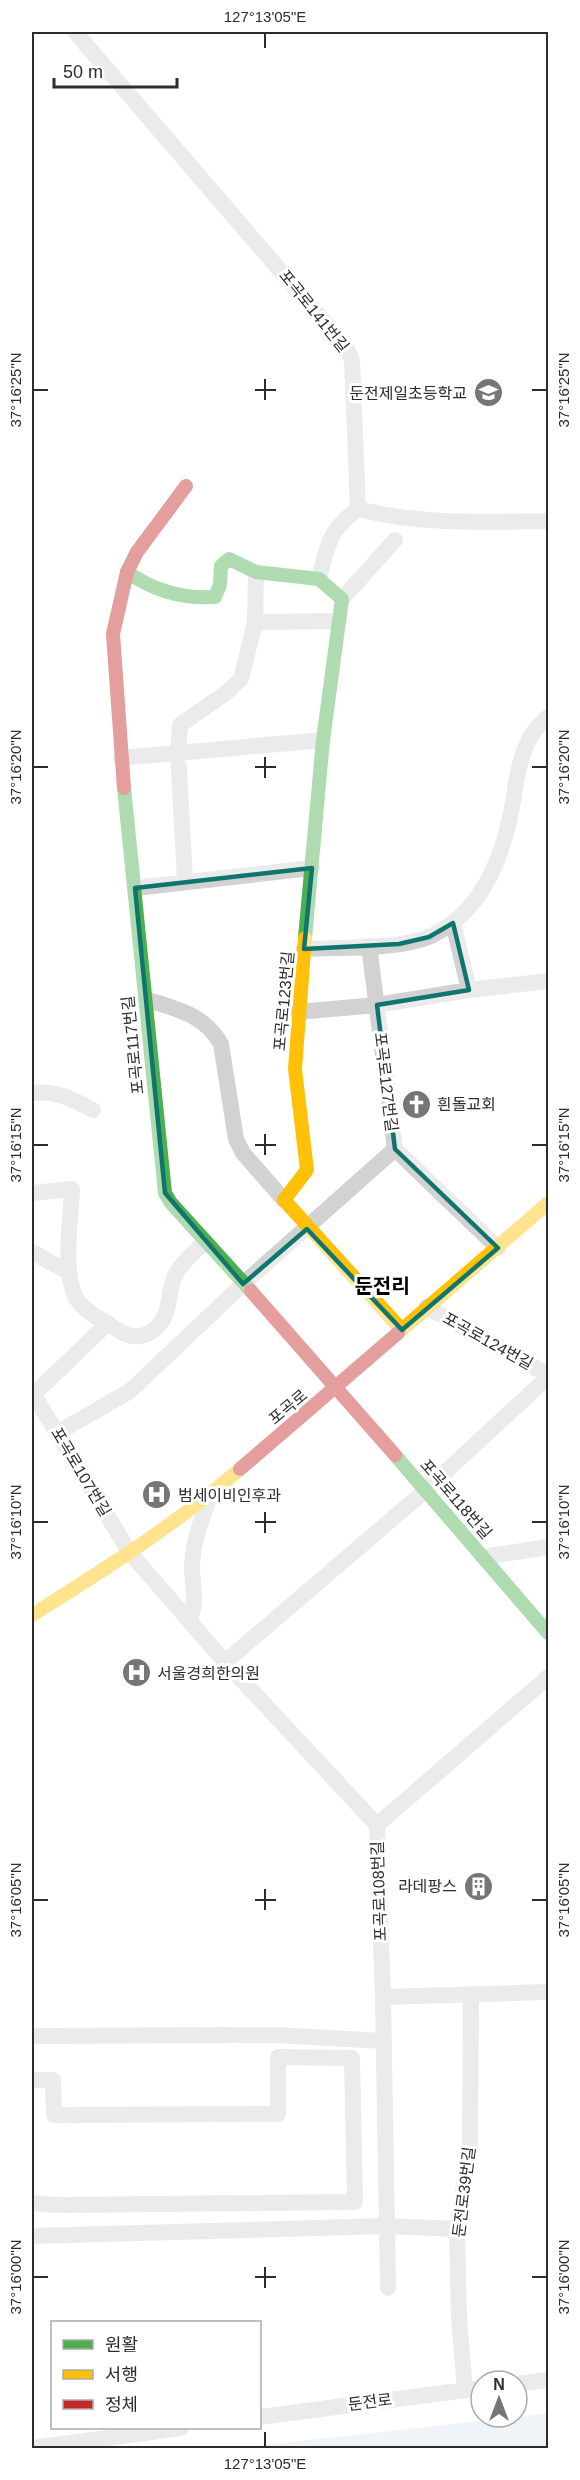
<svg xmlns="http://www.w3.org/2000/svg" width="580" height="2480" font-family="Arial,'Noto Sans KR',sans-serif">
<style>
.water{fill:#dae6ef}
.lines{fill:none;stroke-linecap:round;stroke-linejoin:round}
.street{stroke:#d2d2d2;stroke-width:16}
.fast{stroke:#4caf50;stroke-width:14}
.slow{stroke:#ffc107;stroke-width:14}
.jam{stroke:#c62828;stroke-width:14}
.marked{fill:none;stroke:#0f766e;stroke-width:4.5;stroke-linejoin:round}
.ticks{fill:none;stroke:#2d2d2d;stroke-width:2}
.labels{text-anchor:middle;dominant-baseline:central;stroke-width:6;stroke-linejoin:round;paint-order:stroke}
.street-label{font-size:16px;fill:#2d2d2d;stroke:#fff}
.poi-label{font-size:16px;fill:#2d2d2d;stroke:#fff;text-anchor:start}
.quarter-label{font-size:20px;font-weight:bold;fill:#000;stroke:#fff}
.neatline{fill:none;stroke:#2d2d2d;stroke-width:2}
.ticks-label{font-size:15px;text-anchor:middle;fill:#2d2d2d}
</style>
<rect width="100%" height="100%" fill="#fff"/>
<path class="water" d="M548,2413v35h-312l281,-31z"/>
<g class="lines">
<path class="street" d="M75,32l271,315 6,13 6,149c63,16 127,13 190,12
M319,579c9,-35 9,-48 39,-70
M342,599l53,-59
M255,622l84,-1
M121,758l202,-18
M185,881l-7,-128 2,-28 47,-33 14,-13 14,-57 1,-50
M135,888l177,-20
M453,923l16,67
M369,946l26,203 103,99
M304,949c35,-2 96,1 127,-13 56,-26 76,-90 84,-147 4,-26 11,-56 33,-72
M146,999c31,11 57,14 75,45l15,95 7,14 41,47
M298,1012l79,-7 92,-15 79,-9
M32,1093c24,-3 40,6 61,17
M32,1193l40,-4c-1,30 -10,82 4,109 8,14 27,22 40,31 13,9 28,11 41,-2 16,-15 9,-38 20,-55 6,-11 19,-21 28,-30
M32,1252l36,20
M427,1307l121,68
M32,1392l98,161 95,109 152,163 6,172 5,291
M32,1396l76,-73
M57,1433l73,-42 113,-107 152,-135
M483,1557l65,-10
M189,1621c9,-20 3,-34 3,-55 1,-26 10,-48 19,-72
M225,1662l201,-172 122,-113
M377,1825l171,-148
M383,1997l165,-5
M32,2036l244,-1 107,6
M32,2080h21l1,35 224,-1v-57l74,1 3,144 -300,3 -23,-2
M32,2236l354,-10 71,3
M517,2384l31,-4
M465,2390l-6,-72 -2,-89 13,-82 1,-153
M260,2417l221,-29
M33,2448l148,-20"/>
<path class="fast" d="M127,572c27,19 56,27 88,25l5,-12 1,-19 8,-7 27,13 63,7 23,20 -19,141 -18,198
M124,788l41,405 6,10 80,88
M395,1455l153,178"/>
<path class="slow" d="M305,938l-10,131 12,101 -23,30 118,130
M398,1333l150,-130
M32,1615c72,-45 143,-90 208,-146"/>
<path class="jam" d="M124,788l-11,-154 14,-62 10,-20 49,-66
M251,1291l144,164
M240,1469l158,-136"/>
</g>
<path d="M0 0H580V2480H0ZM312,868l-8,81 95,-5 30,-7 24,-14 16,67 -92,15 18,144 103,99 -96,82 -95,-101 -64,55 -78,-91 -30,-305z" fill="#fff" fill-opacity=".55" fill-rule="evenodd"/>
<path class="marked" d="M312,868l-8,81 95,-5 30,-7 24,-14 16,67 -92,15 18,144 103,99 -96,82 -95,-101 -64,55 -78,-91 -30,-305z"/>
<path class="ticks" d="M265,33v15M265,379v21M33,390h15M255,390h21M532,390h15M265,757v21M33,767h15M255,767h21M532,767h15M265,1134v21M33,1145h15M255,1145h21M532,1145h15M265,1512v21M33,1522h15M255,1522h21M532,1522h15M265,1889v21M33,1900h15M255,1900h21M532,1900h15M265,2267v21M33,2277h15M255,2277h21M532,2277h15M265,2432v15"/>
<defs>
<symbol id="school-disc" viewBox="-11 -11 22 22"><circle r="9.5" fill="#767676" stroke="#fff"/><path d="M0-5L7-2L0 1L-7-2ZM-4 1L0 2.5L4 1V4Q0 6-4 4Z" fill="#fff"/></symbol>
<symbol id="church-disc" viewBox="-11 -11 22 22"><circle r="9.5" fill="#767676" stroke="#fff"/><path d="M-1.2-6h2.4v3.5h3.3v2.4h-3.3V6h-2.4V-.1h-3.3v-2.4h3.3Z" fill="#fff"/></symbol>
<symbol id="hospital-disc" viewBox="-11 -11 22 22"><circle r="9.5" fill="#767676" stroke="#fff"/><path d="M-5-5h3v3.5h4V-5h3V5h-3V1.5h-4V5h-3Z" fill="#fff"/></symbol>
<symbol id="building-disc" viewBox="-11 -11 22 22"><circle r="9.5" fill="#767676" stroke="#fff"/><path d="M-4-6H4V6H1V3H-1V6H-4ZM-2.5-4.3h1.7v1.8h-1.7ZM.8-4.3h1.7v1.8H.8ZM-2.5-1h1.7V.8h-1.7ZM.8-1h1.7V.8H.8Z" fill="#fff"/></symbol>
</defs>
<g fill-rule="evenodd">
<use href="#school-disc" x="472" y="376" width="33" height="33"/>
<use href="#church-disc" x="400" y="1088" width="33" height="33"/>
<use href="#hospital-disc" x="140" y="1478" width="33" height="33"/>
<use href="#hospital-disc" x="120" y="1656" width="33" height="33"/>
<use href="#building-disc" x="462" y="1870" width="33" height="33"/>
</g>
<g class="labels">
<g class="street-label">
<text transform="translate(314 311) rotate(51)">포곡로141번길</text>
<text transform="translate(284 1001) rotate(-85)">포곡로123번길</text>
<text transform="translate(133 1045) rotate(-96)">포곡로117번길</text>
<text transform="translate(386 1082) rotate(83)">포곡로127번길</text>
<text transform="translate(488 1341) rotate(29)">포곡로124번길</text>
<text transform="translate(288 1407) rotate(-40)">포곡로</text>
<text transform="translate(81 1472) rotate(59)">포곡로107번길</text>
<text transform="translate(456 1499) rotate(49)">포곡로118번길</text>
<text transform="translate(379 1891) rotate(-92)">포곡로108번길</text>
<text transform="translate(464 2192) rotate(-83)">둔전로39번길</text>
<text transform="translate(370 2402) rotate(-7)">둔전로</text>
</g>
<g class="poi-label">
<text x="467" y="393" text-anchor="end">둔전제일초등학교</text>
<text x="437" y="1104">흰돌교회</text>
<text x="178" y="1495">범세이비인후과</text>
<text x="157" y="1673">서울경희한의원</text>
<text x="457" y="1886" text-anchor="end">라데팡스</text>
</g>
<g class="quarter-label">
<text x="382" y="1286">둔전리</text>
</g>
</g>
<rect width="580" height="2480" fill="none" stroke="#ffffff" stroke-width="66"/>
<rect x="51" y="2321" width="210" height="108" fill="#ffffff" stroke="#ababab" stroke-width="1.5"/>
<rect x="63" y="2340" width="30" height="9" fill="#4caf50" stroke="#ababab" stroke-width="1.5"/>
<text x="105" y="2351" font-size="18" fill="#2d2d2d">원활</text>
<rect x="63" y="2370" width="30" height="9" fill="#ffc107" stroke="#ababab" stroke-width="1.5"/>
<text x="105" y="2381" font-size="18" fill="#2d2d2d">서행</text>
<rect x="63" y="2400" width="30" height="9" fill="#c62828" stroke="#ababab" stroke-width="1.5"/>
<text x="105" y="2411" font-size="18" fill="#2d2d2d">정체</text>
<g transform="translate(499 2399)"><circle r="28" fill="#ffffff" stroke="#ababab" stroke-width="1.5"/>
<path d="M0-4.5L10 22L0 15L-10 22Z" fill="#767676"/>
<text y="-9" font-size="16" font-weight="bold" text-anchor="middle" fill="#2d2d2d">N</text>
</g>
<path d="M54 78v9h123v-9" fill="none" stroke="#2d2d2d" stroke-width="3"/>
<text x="63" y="78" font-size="18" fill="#2d2d2d" stroke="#ffffff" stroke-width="4.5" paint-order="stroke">50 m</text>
<rect x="33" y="33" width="514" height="2414" class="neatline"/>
<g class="ticks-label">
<text x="265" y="22">127°13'05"E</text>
<text transform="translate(16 390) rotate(-90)" y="5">37°16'25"N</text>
<text transform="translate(564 390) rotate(-90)" y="5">37°16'25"N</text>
<text transform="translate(16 767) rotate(-90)" y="5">37°16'20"N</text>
<text transform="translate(564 767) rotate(-90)" y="5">37°16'20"N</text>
<text transform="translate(16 1145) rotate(-90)" y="5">37°16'15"N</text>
<text transform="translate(564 1145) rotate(-90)" y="5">37°16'15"N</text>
<text transform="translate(16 1522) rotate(-90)" y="5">37°16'10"N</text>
<text transform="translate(564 1522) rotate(-90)" y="5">37°16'10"N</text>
<text transform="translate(16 1900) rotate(-90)" y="5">37°16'05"N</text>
<text transform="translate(564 1900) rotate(-90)" y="5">37°16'05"N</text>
<text transform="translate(16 2277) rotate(-90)" y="5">37°16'00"N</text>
<text transform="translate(564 2277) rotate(-90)" y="5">37°16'00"N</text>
<text x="265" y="2469">127°13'05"E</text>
</g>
</svg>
